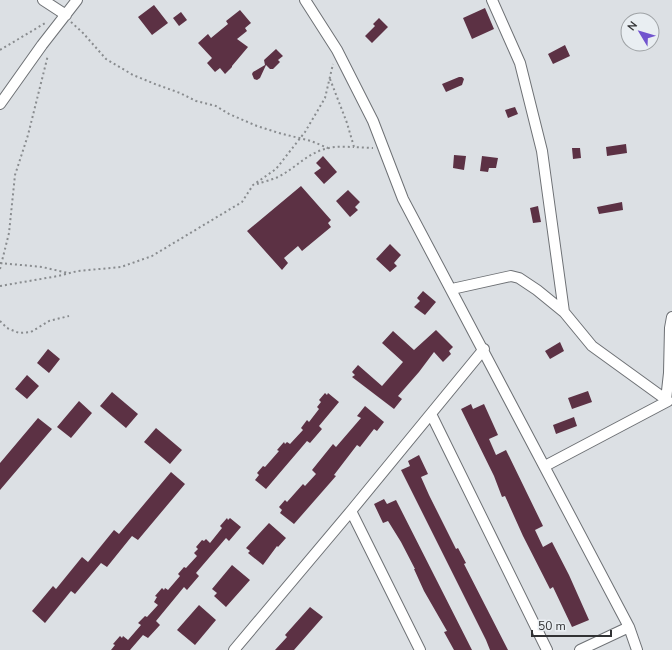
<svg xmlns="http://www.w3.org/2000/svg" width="672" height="650" font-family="'Nunito Sans',sans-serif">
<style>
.building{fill:#5c3144}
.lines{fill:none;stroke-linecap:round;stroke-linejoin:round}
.minor-casing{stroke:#6e7175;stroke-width:12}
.path{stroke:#898c8f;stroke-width:2;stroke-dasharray:2 3;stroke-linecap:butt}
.minor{stroke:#fff;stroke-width:10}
</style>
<rect width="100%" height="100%" fill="#dce0e4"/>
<path class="building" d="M154,5l14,18 -16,12 -14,-18z
M485,8l9,21 -22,10 -9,-21z
M240,10l11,13 -6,5 2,3 -10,8 11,8 -16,19v1l-7,7 -5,-6 -5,4 -8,-9 5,-5 -14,-15 10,-9 3,4 17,-14 -2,-3z
M181,12l6,8 -8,6 -6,-8z
M379,18l9,9 -16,16 -7,-7 10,-10 -2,-2z
M565,45l5,11 -17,8 -5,-10z
M276,49l7,7 -5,4 2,2 -7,7h-3l-4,-4 -6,13 -3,2 -3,-1 -2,-5 1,-2 12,-7 -1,-5z
M459,77h3l2,2 -2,6 -16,7 -4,-8z
M515,107l3,7 -10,4 -3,-8z
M626,144l1,9 -20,3 -1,-9z
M572,148h8l1,10 -8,1z
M454,155l12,1 -2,14 -11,-2z
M323,156l14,16 -13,12 -10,-11 7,-5 -5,-5z
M482,156l16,2 -2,10h-7l-1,4 -8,-1z
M301,186l30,34 -3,3 3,4 -29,24 -4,-5 -14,12 4,5 -6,7 -35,-39z
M348,190l12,12 -5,5 3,3 -8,7 -14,-16z
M622,202l1,8 -24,4 -2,-7z
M538,206l3,16 -8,1 -3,-15z
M390,244l11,11 -7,8 3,3 -7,6 -14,-13z
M423,291l13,11 -11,13 -11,-8 6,-6 -3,-3z
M436,330l17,17 -4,4 2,3 -8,8 -9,-10 -15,20 -21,24 4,3 -8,10 -42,-32 3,-2 -3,-3 6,-7 24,21 21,-24 -21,-19 11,-12 21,19z
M560,342l4,9 -14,8 -5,-8z
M48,349l12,10 -11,14 -12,-10z
M27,375l12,11 -12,13 -12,-10z
M588,391l4,11 -20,7 -4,-11z
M112,392l26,22 -12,14 -26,-22z
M325,393l2,2 1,-2 11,9 -20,24 3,3 -12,14 -3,-2 -41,48 -11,-9 4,-5 -2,-2 6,-7 2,1 14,-16 -2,-1 7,-8 1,2 2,-2 3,2 13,-14 -2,-2 6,-8 2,2 10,-13 -2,-2 4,-5 -2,-2z
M79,401l13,12 -21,25 -14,-11z
M471,404l2,5 11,-5 14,31 -9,4 7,16 10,-5 37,76 -8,4 8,17 9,-5 17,33 20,45 -17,7 -19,-40 -3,2 -27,-53 -18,-40 -3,1 -8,-21 -33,-67z
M365,406l19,16 -7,9 -3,-2 -14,18 -3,-2 -23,30 2,1 -42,48 -14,-11 2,-3 -3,-3 6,-7 2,2 16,-18 2,2 11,-12 -4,-4 21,-26 3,3 25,-29 -4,-2z
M574,417l3,9 -21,8 -3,-9z
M38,418l14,11 -52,61v-27z
M156,428l26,22 -12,14 -26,-22z
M419,455l9,19 -7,3 8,18 27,54 2,-1 8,15 -2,1 44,86h-18l-4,-10 -85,-170 9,-4 -2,-5z
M171,472l14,12 -47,56 -6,-4 -25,31 -6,-4 -26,31 -4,-3 -26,32 -13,-12 21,-25 3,3 26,-32 6,5 26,-32 5,4z
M384,499l3,5 9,-4 76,150h-18l-10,-18 3,-1 -23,-40 -10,-22h1l-14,-27 -13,-21 -5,2 -9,-19z
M227,518l1,2 2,-2 11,9 -12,14 -3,-3 -30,35 3,3 -12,14 -3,-3 -28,34 4,4 -12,13 -5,-3 -13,15h-19l4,-5 -2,-1 7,-8 2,2 1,-2 5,4 13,-15 -3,-2 7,-7 2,1 11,-12 -4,-3 3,-5 -2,-1 7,-8 2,2 1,-2 3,2 12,-14 -2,-2 6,-7 2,1 11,-12 -3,-3 4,-4 -2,-2 6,-7 2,1 2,-2 4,4 12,-15 -2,-2z
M269,523l17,15 -8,9 -1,-1 -14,19 -15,-12 2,-2 -4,-3z
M232,565l18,15 -24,27 -12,-11 3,-3 -5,-4z
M199,605l17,15 -21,25 -18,-15z
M310,607l13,10 -29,33h-19l12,-13 -2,-2z"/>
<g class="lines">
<defs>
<path id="minor" d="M43,0l23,15
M305,0l32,50 36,71 30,78 226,428 8,23
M492,0l28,63 22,88 22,161
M0,104l42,-59 35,-45
M452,289l59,-13 8,2 18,12 27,22 28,34 76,55 -123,65
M666,400l3,-27 1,-45 2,-11
M431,414l116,236
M351,511l69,139
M234,650l117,-139 133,-162
M580,650l49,-23"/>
</defs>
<use href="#minor" class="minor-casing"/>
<path class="path" d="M71,22l12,11 23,26 27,16 22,9 25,9 16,8 20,5 13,8 28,12 22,7 32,8 17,7
M0,50l47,-28
M330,79l17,44 7,24 19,1
M257,184c6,-2 14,-4 21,-7 18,-9 30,-25 51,-29 8,-2 17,-1 25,-1
M0,263l42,4 26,6
M0,269l9,-36 6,-58 13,-40 20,-80
M0,286l58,-10 20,-5 43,-4 31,-11 90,-54 11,-17 23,-16 29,-37 20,-34 8,-34
M0,321l7,7 12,5 12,-1 18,-11 20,-5"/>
<use href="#minor" class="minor"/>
</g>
<g transform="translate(640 32) rotate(308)"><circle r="19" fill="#e9eef2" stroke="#9fa3a6"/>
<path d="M0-3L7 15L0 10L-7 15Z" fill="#7154ce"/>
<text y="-6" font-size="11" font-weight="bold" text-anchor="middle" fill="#313234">N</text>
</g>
<path d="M532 630v6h79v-6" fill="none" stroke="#313234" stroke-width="2"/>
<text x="538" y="630" font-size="12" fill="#313234" stroke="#e9eef2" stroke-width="3" paint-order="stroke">50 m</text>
</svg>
